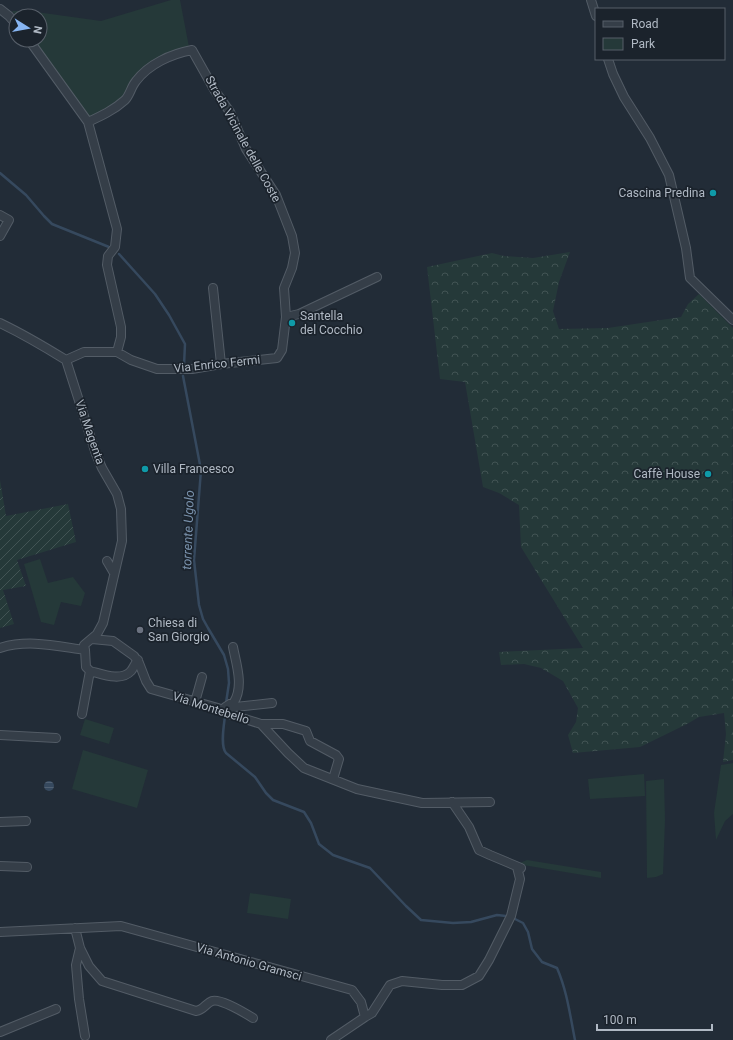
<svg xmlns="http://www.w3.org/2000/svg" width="733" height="1040" font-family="Roboto,sans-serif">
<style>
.green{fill:#253939}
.forest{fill:url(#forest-crowns)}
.garden{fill:url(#garden-furrows)}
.water{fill:url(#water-rules)}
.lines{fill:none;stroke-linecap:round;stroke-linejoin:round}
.stream{stroke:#36495e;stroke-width:2.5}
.minor-casing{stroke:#535c66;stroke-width:10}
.minor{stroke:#353e48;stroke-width:8}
.culture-dot{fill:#0f9aa8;stroke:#1b232c;stroke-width:1.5}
.worship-dot{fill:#6b7280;stroke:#1b232c;stroke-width:1.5}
.labels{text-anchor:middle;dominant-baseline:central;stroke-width:3.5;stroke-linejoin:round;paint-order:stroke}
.street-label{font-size:12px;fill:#b0b9c4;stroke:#1b232c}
.poi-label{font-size:12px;fill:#b0b9c4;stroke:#1b232c;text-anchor:start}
.water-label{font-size:13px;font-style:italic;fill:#7991ab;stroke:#1b232c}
</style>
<defs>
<pattern id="forest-crowns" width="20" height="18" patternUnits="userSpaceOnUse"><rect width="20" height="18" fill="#253939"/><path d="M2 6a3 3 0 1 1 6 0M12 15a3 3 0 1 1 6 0" fill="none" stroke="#425454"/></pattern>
<pattern id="garden-furrows" width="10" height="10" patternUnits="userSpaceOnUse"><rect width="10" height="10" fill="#253939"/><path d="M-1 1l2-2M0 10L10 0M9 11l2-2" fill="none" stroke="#425454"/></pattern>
<pattern id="water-rules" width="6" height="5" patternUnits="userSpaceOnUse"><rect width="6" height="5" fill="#36495e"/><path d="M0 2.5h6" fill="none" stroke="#516173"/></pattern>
</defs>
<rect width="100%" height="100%" fill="#222c37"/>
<path class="green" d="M171,0h9l9,47 -13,3 -26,13 -26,35 -18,13 -17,7 -55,-78h6v-24h-24l-4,-5h17l72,10z
M40,559l8,24 25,-6 12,16 -4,13 -20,-4 -7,23 -13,-3 -17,-58z
M85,719l29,9 -5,16 -29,-9z
M83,750l65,20 -11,38 -65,-19z
M733,763v51l-8,7 -9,19 -2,-27 7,-48z
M644,774l1,22 -55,3 -2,-20z
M664,779l1,41 -2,54 -7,3 -9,1 -1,-97z
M527,860l74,12v6l-84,-14z
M250,893l41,6 -3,20 -41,-6z"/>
<path class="forest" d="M570,252l-11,30 -6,29 6,18 49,-1 73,-11 7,-13 11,-10 34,34 -1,267 1,3v162l-10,2 3,-28 -2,-21 -25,4 -12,7 -47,23 -67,6 -5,-18 8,-13 2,-14 -15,-27 -22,-13 -17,-4 -23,1 -2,-13 84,-4 -62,-101 -2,-42 -20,-12 -16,-6 -18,-105 -25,-3 -13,-112 65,-14 12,3 29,2z"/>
<path class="garden" d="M0,480l6,36 62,-12 8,38 -59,18 9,26 -23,4 11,34 -14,4z"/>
<path class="water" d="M44 786a5 5 0 1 1 10 0a5 5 0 1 1-10 0Z"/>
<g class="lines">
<path class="stream" d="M0,173l26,22 18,21 8,8 57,23
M119,254l36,40 14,21 16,29 -1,21
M183,376l18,94 -7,90 5,45 4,14 5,9 16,27 4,14 1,14 -3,20
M225,716c-1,9 -5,30 1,37l29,24 11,16 7,7 31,12 7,11 8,21 14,11 37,13 36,38 15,14 32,3 18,-1 26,-7 9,1
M515,919l8,4 5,9 4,17 10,13 15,6c10,23 13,47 18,72"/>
<defs>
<path id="minor" d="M591,0l5,16
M0,9l9,7 7,8
M29,40l59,82 29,107 -2,18 -7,9 -1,9 14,62v10l-4,15
M608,59l5,15 11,23 26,41 19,37 17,73 4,30 43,42
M0,215l9,5 -9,16
M213,288l8,76
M286,317l13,-3 78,-37
M0,323c23,11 45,24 66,37
M66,360l18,-8h33l14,8 26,9h35l29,-5 56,-6 5,-8 4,-33 -2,-29 8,-20 3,-15 -3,-17 -16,-41 -30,-46 -16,-37 -15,-21 -23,-41c-21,4 -43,14 -56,31 -5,6 -6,14 -11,19 -11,10 -24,16 -37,22
M107,561l7,12
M92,639l21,2 21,15 5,7 7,18 5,8 67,19 8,5 35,11 27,29 16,15 53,21 65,14 68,-1
M0,648c28,-9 56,-2 85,2l-1,-5 13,-11 6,-11 19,-82 -1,-32 -4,-15 -15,-26 -6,-14 -30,-94
M90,671c12,3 31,11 41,0 3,-4 4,-8 7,-11
M195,702l7,-25
M226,708l46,-5
M221,710c5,-2 6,-6 13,-8 10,-16 2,-39 -1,-55
M82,714l8,-43 -4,-4 -1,-17
M261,724h22l23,7 4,10 26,14 3,4 -6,20
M0,735l56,3
M452,802l17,25 10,23 11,5 31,13
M0,822l26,-1
M0,866l27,1
M75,928l5,20 9,18 13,15 94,30c8,-1 10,-8 16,-10 8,-3 33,12 41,17
M0,932l121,-6 231,64 9,12 4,15 -34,23
M80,948l-4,17 3,34 6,37
M365,1017l7,-4 18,-28 12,-4 40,4h20l17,-9 10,-16 22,-44 9,-37 -3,-12
M0,1032l56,-23"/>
</defs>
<use href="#minor" class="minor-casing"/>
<use href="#minor" class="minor"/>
</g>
<g class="culture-dot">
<circle cx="713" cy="193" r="4"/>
<circle cx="292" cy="323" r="4"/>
<circle cx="145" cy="469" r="4"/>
<circle cx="708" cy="474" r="4"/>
</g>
<circle class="worship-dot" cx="140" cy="630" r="4"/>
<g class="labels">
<g class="street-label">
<text transform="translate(243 139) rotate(61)">Strada Vicinale delle Coste</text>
<text transform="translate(217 364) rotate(-6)">Via Enrico Fermi</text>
<text transform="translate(90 432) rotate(71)">Via Magenta</text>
<text transform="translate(211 708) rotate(18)">Via Montebello</text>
<text transform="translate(249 962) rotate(16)">Via Antonio Gramsci</text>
</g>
<g class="poi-label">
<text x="705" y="193" text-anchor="end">Cascina Predina</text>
<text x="300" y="316">Santella<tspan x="300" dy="14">del Cocchio</tspan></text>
<text x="153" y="469">Villa Francesco</text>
<text x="700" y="474" text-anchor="end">Caffè House</text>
<text x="148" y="623">Chiesa di<tspan x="148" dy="14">San Giorgio</tspan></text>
</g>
<g class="water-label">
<text transform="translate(188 530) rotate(-88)">torrente Ugolo</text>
</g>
</g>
<rect x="595" y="8" width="130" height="52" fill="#1b232c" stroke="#575f69"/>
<rect x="603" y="21" width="20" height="6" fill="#353e48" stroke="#575f69"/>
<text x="631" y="28" font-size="12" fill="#b0b9c4">Road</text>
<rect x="603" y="38" width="20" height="12" fill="#253939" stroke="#575f69"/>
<text x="631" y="48" font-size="12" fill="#b0b9c4">Park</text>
<g transform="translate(28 28) rotate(101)"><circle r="19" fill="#1b232c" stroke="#575f69"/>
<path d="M0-3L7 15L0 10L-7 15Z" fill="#87b5f2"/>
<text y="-6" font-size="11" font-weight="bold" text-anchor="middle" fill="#b0b9c4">N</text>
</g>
<path d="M597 1024v6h115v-6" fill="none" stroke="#b0b9c4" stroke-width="2"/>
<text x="603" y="1024" font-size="12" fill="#b0b9c4" stroke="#1b232c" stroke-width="3" paint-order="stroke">100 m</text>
</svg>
